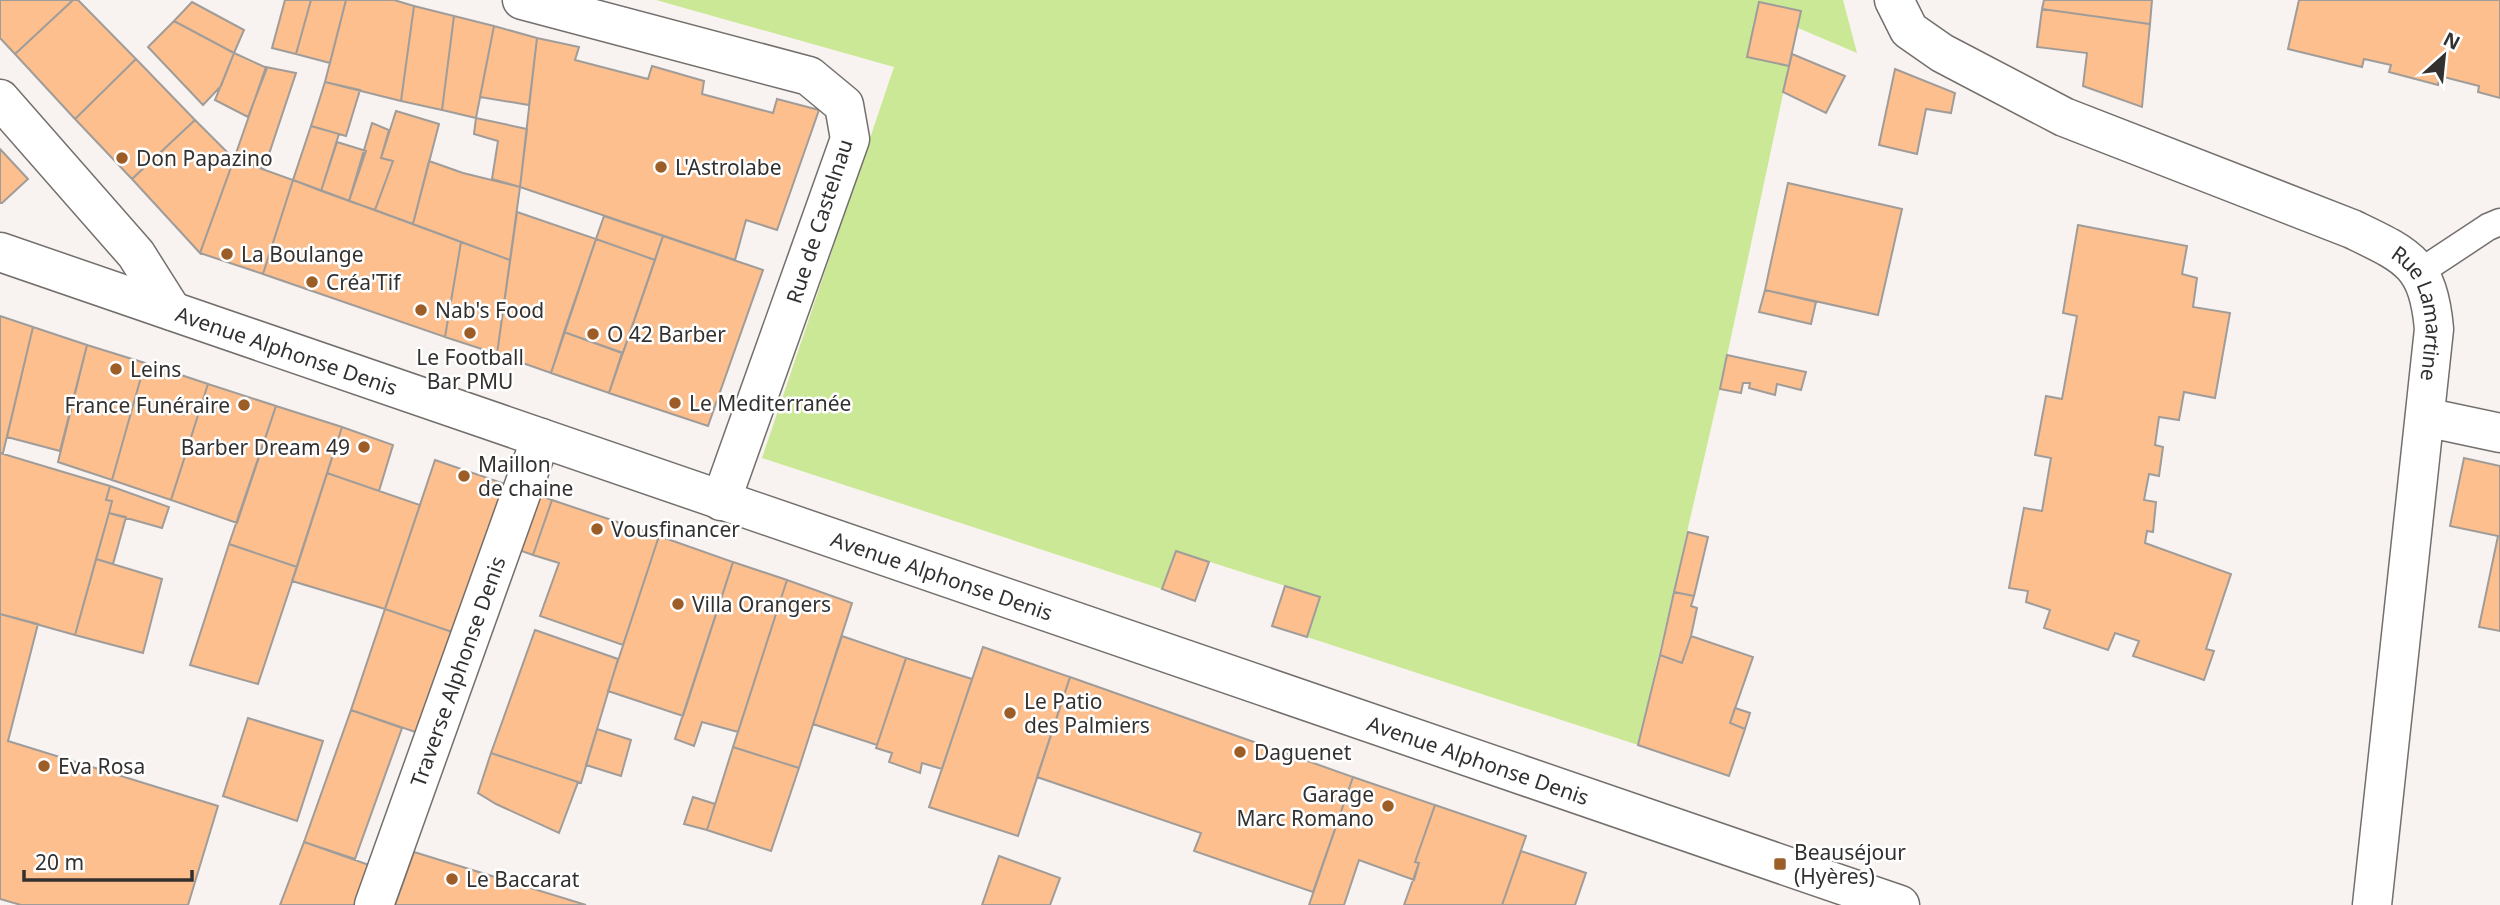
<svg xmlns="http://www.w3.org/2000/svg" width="2500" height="905" font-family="'Noto Sans',sans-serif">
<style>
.green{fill:#cbe896}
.building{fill:#fcbf8d;stroke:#a09c99;stroke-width:2}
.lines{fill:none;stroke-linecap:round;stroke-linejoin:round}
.service-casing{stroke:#736f6c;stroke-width:29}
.pedestrian-casing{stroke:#736f6c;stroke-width:41}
.minor-casing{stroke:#736f6c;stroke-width:41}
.tertiary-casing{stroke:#736f6c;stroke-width:41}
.secondary-casing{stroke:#736f6c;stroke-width:41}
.service{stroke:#fff;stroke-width:26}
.pedestrian{stroke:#fff;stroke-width:38}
.minor{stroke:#fff;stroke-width:38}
.tertiary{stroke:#fff;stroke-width:38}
.secondary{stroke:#fff;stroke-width:38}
.poi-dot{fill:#9d5d27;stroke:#fff;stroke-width:2.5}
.labels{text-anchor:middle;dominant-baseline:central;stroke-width:5;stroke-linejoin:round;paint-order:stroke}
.poi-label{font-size:21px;fill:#333130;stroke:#fff;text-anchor:start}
.street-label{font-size:21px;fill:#333130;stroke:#fff}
</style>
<rect width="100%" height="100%" fill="#f8f3f0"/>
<path class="green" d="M656,0h1187l14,53 -59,-25 3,-17 -42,-9 -12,54 42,10 -69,323 -82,356 -331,-108 13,-40 -144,-46 -14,38 -400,-131 132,-391z"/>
<path class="building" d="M0,0h70l1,2 -56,52 -15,-16z
M73,0h5l58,59 -61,60 -60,-65z
M285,0h26l-15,54 -24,-6z
M311,0h35l-16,63 -34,-9z
M346,0h48l20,6 -13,95 -76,-19z
M2044,0h108l-2,24 -108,-15z
M2299,0h201v98l-22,-6 1,-6 -39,-10 -2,9 -49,-13 2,-7 -27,-6 -2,8 -74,-18z
M192,2l52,28 -10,23 -60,-32z
M1759,2l42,9 -12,55 -42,-9z
M414,6l40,10 -12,94 -41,-9z
M2042,9l108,15 -8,83 -59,-21 4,-33 -50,-6z
M454,16l40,10 -18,92 -34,-8z
M174,21l60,32 -13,33 -18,19 -55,-58z
M494,26l43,12 -8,67 -49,-8z
M537,38l42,9 -4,13 73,19 4,-13 52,15 -2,13 71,19 4,-14 42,11 -42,120 -31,-10 -11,40 -215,-73z
M234,53l33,15 -19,49 -33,-17z
M1792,54l53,22 -19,37 -43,-21z
M136,59l59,61 -63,59 -57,-60z
M266,67l30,6 -32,96 -30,-10z
M1895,69l60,24 -4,20 -25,-4 -9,45 -38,-9z
M325,82l35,8 -14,46 -35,-10z
M396,111l43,13 -26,100 -38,-14 18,-49 -12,-3z
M476,118l51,11 -7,58 -28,-8 6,-38 -24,-7z
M195,120l39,39 -34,94 -68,-74z
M372,123l17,7 -8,28 12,3 -18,49 -26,-9z
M311,126l28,8 -18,57 -28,-11z
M337,142l29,9 -17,50 -28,-10z
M0,149l28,30 -26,24h-2z
M234,159l59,21 -30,94 -63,-21z
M429,161l34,12 57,14 -10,73 -97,-36z
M293,180l168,62 -16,95 -182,-63z
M1788,183l114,26 -24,106 -113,-25z
M517,212l79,27 -45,134 -54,-19z
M604,216l59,20 -8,24 -59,-21z
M2078,225l109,21 -5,28 15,4 -4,29 37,6 -15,85 -31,-6 -5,28 -20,-3 -4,28 8,2 -4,29 -10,-2 -5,26 12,2 -3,30 -6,-1 -2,12 86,31 -25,75 8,2 -10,29 -71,-24 6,-15 -24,-8 -7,17 -64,-22 6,-18 -24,-8 2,-11 -19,-3 15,-80 18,3 9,-53 -16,-3 11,-59 16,3 15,-83 -14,-3z
M663,236l100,34 -55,156 -99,-33z
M596,239l59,21 -32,93 -59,-21z
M461,242l49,18 -13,94 -52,-17z
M1765,290l51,12 -5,22 -52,-12z
M0,316l33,11 -30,126h-3z
M33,327l54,18 -27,106 -53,-14z
M564,332l58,21 -13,40 -58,-20z
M87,345l58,18 -33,117 -54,-18z
M1727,355l79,17 -5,18 -24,-6 -2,11 -26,-7 1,-5h-7l-2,10 -21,-4z
M145,363l63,21 -37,116 -59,-20z
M208,384l68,22 -39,117 -66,-23z
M276,406l66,21 -45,140 -68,-23z
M342,427l51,18 -14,46 -52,-18z
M0,453l110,33 -4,14 6,1 -3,12 -34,122 -75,-21z
M2464,458l36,8v165l-21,-4 19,-91 -48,-10z
M435,460l73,25 -50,149 -73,-25z
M327,473l93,32 -35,104 -93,-28z
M508,485l44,15 -19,55 -43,-15z
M110,486l59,21 -7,21 -53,-15 3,-12 -6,-1z
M552,500l107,36 -36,109 -83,-29 19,-53 -26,-8z
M109,513l17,4 -13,47 -17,-5z
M1688,532l20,5 -14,59 -20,-4z
M659,536l74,26 -50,154 -75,-25z
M229,544l68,23 -39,117 -68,-19z
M1176,551l33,11 -14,39 -33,-12z
M96,559l66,20 -19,74 -68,-18z
M733,562l54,18 -49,152 -36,-10 -8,24 -19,-7z
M787,580l65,23 -53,165 -66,-21z
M1285,586l35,11 -13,40 -35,-11z
M1674,592l20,4 -3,10 6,2 -6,28 -9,27 -22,-8z
M385,609l73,25 -34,101 -73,-25z
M0,614l38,10 -30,117 210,65 -30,99h-167l-21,-6z
M535,630l83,29 -37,124 -90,-30z
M842,636l64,22 -29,87 -64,-21z
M1691,636l62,21 -23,66 15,6 -16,47 -91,-31 22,-90 22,8z
M983,647l87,30 -52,159 -89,-29z
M906,658l66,21 -30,90 -20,-6 -2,10 -31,-11 3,-9 -16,-5z
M1070,677l283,100 -40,115 -119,-41 7,-18 -164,-56z
M1735,708l15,5 -5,16 -15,-6z
M351,710l51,18 -47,131 -51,-17z
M248,718l75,23 -26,80 -74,-25z
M597,729l34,11 -10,36 -35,-11z
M733,747l66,21 -28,83 -64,-21z
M491,753l87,29 -19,51 -63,-29 -18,-11z
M1353,777l82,28 -20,57 4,1 -5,17 -55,-20 -15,45h-35z
M693,797l22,7 -8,26 -23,-6z
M1435,805l91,31 -24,69h-98l15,-42 -4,-1z
M304,842l68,24 -14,39h-78z
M1521,851l65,22 -11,32h-73z
M414,852l172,53h-191z
M999,856l61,22 -10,27h-68z"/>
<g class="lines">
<defs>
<path id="service" d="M2420,272l68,-45 12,-5"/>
<g id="pedestrian">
<path id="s1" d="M374,905l167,-467"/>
</g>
<g id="minor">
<path d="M522,0l287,76 35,29 6,34 -129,362"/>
<path id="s2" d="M1894,0l15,30 33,23 122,64 288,112c56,27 76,34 82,100l-62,576"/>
<path d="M2425,417l75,16"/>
</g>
<path id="tertiary" d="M0,99l136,155 36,57"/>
<g id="secondary">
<path id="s3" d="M0,252l1900,653"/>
</g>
</defs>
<use href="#service" class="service-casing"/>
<use href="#pedestrian" class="pedestrian-casing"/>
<use href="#minor" class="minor-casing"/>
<use href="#tertiary" class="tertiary-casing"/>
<use href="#secondary" class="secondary-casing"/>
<use href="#service" class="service"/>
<use href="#pedestrian" class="pedestrian"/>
<use href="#minor" class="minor"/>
<use href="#tertiary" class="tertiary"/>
<use href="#secondary" class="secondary"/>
</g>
<g class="poi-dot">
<circle cx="122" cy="158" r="7"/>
<circle cx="661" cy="167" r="7"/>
<circle cx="227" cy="254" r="7"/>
<circle cx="312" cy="282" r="7"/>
<circle cx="421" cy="310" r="7"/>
<circle cx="470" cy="333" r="7"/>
<circle cx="593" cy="334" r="7"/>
<circle cx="116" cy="369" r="7"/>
<circle cx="675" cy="403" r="7"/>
<circle cx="244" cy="405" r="7"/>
<circle cx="364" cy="447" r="7"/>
<circle cx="464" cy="476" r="7"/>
<circle cx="597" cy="529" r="7"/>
<circle cx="678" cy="604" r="7"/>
<circle cx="1010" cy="713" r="7"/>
<circle cx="1240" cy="752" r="7"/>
<circle cx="44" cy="766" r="7"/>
<circle cx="1388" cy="806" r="7"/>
<rect x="1773" y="857" width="14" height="14" rx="3.5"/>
<circle cx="452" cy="879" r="7"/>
</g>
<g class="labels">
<g class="poi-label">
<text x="136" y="158">Don Papazino</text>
<text x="675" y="167">L'Astrolabe</text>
<text x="241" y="254">La Boulange</text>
<text x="326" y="282">Créa'Tif</text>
<text x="435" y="310">Nab's Food</text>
<text x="607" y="334">O 42 Barber</text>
<text x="470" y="357" text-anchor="middle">Le Football<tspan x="470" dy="24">Bar PMU</tspan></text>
<text x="130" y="369">Leins</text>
<text x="689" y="403">Le Mediterranée</text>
<text x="230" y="405" text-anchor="end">France Funéraire</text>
<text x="350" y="447" text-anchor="end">Barber Dream 49</text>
<text x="478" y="464">Maillon<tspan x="478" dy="24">de chaine</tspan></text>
<text x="611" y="529">Vousfinancer</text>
<text x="692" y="604">Villa Orangers</text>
<text x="1024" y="701">Le Patio<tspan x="1024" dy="24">des Palmiers</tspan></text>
<text x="1254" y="752">Daguenet</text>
<text x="58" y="766">Eva Rosa</text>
<text x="1374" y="794" text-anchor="end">Garage<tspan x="1374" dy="24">Marc Romano</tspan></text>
<text x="1794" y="852">Beauséjour<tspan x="1794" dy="24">(Hyères)</tspan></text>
<text x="466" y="879">Le Baccarat</text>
</g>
<g class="street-label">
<text transform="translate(819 221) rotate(-72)">Rue de Castelnau</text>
<text stroke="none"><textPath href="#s2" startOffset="640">Rue Lamartine</textPath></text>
<text stroke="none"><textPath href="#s3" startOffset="303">Avenue Alphonse Denis</textPath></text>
<text stroke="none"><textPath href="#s3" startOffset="996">Avenue Alphonse Denis</textPath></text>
<text stroke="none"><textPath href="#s1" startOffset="248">Traverse Alphonse Denis</textPath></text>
<text stroke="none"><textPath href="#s3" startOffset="1563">Avenue Alphonse Denis</textPath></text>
</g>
</g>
<g transform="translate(2444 56) rotate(27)" stroke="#ffffff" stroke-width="5" paint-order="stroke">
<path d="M0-5L12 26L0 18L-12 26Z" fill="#333130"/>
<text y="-10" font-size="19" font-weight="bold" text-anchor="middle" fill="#333130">N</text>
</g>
<path d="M24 870v10h168v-10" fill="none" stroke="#333130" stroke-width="3.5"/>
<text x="35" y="870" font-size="21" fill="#333130" stroke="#ffffff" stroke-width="5" paint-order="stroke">20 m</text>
</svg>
